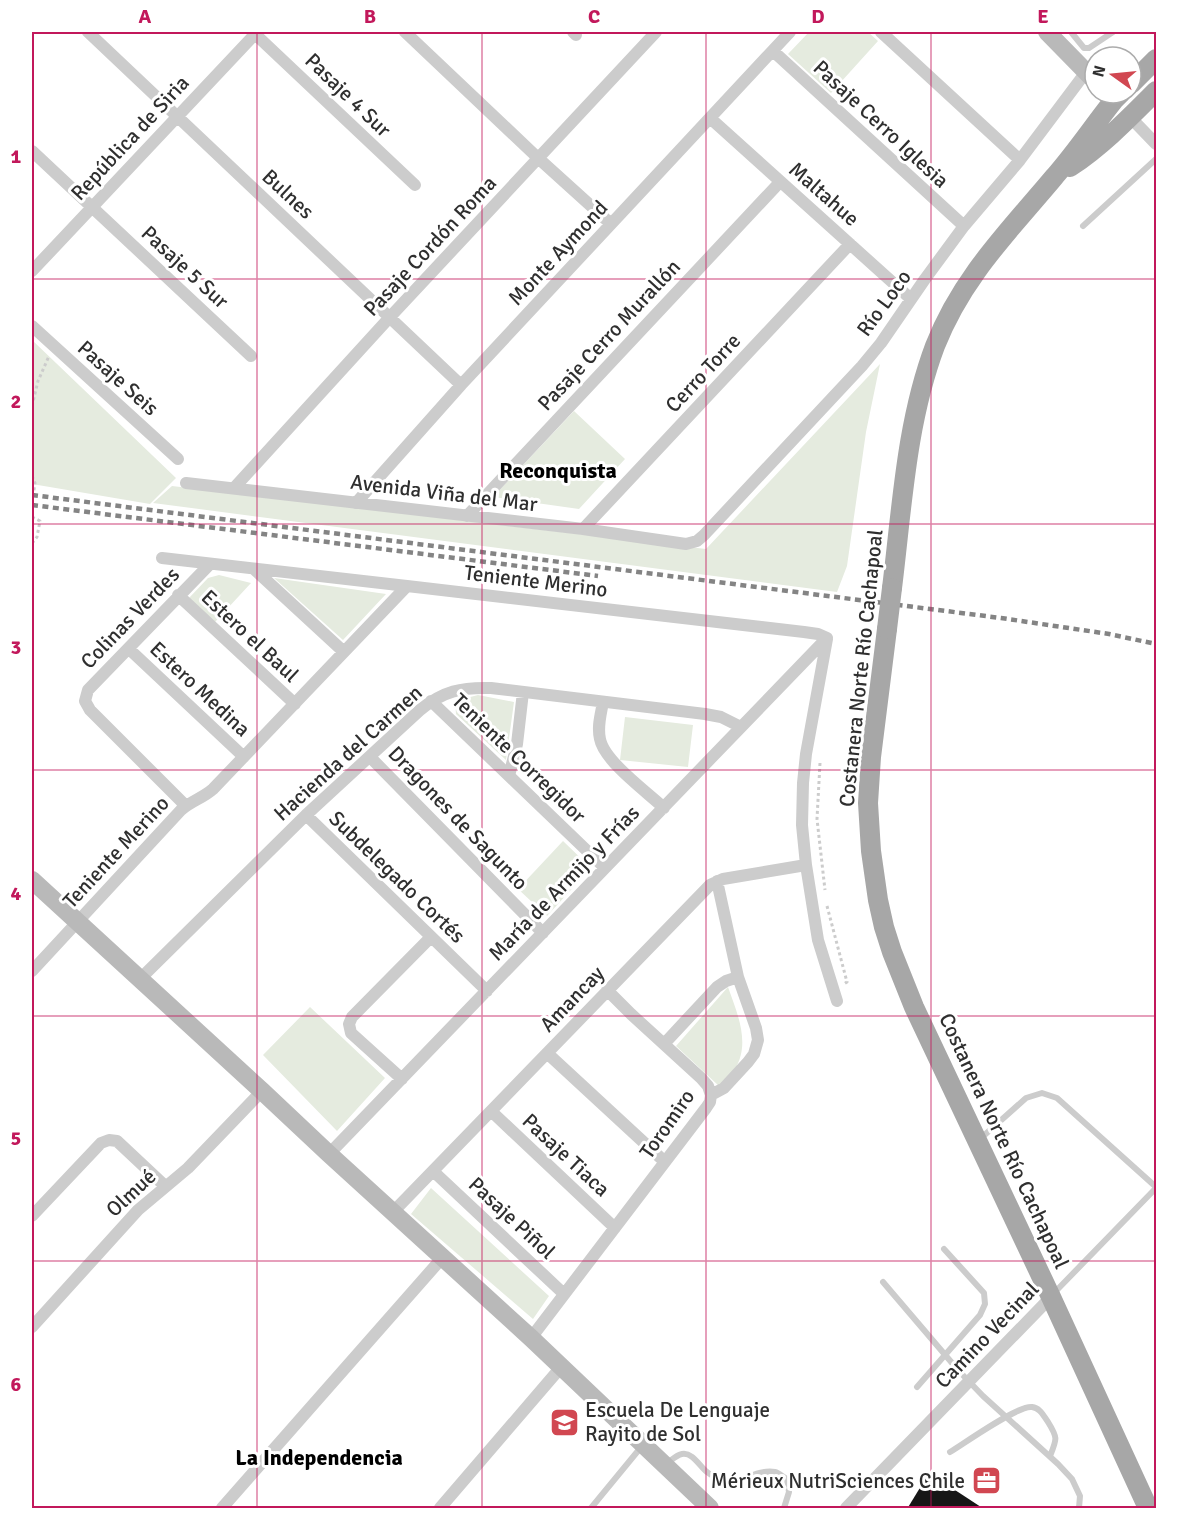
<svg xmlns="http://www.w3.org/2000/svg" width="1188" height="1540" font-family="Signika,sans-serif">
<style>
.green{fill:#e5ebdf}
.building{fill:#161616}
.lines{fill:none;stroke-linecap:round;stroke-linejoin:round}
.path{stroke:#ccc;stroke-width:3;stroke-dasharray:3 3;stroke-linecap:butt}
.service{stroke:#ccc;stroke-width:6}
.minor{stroke:#ccc;stroke-width:12}
.secondary{stroke:#b9b9b9;stroke-width:18}
.primary{stroke:#a7a7a7;stroke-width:20}
.rail{stroke:#848484;stroke-width:4.5;stroke-dasharray:6 4.5;stroke-linecap:butt}
.primary-bridge{stroke:#a7a7a7;stroke-width:20}
.grid{fill:none;stroke:#c2185b;stroke-width:1.5;stroke-opacity:0.55}
.labels{text-anchor:middle;dominant-baseline:central;stroke-width:6;stroke-linejoin:round;paint-order:stroke}
.street-label{font-size:21px;fill:#2f2f2f;stroke:#fff}
.poi-label{font-size:21px;fill:#2f2f2f;stroke:#fff;text-anchor:start}
.neighbourhood-label{font-size:22px;font-weight:bold;fill:#000;stroke:#fff}
.neatline{fill:none;stroke:#c2185b;stroke-width:2}
.grid-label{font-size:20px;text-anchor:middle;font-weight:bold;fill:#c2185b}
</style>
<rect width="100%" height="100%" fill="#fff"/>
<path class="green" d="M809,32h59l10,9 -47,52 -43,-39z
M32,340l144,138 -26,26 -118,-20z
M880,364l-14,68 -19,134 -10,26 -684,-89 19,-17 534,63z
M574,411l51,48 -46,50 -86,-12z
M219,575l32,8 -36,39 -26,-24 19,-20z
M274,578l112,16 -43,46z
M478,695l36,7 -8,58 -50,-46 -1,-13z
M625,717l68,8 -5,42 -68,-7z
M563,841l28,27 -44,48 -29,-27z
M728,987c9,26 23,56 7,82 -5,6 -11,12 -16,17l-43,-40z
M310,1007l75,71 -48,53 -74,-76z
M431,1188l118,108 -16,23 -122,-105z"/>
<path class="building" d="M929,1473l55,36h-77z"/>
<g class="lines">
<path class="path" d="M32,406l6,-25 11,-25
M32,476l3,7 -3,20
M32,517l8,4 -3,16 -5,6
M820,763l-3,56 8,71
M827,906l20,76 -3,2"/>
<path class="service" d="M1071,32l13,16h5l24,-16
M1083,226l73,-67
M980,1139l46,-41 16,-5 15,5 99,89
M883,1282l75,88 25,26 75,68 14,15 8,17 -1,12
M1054,1293l102,-105
M917,1387l63,-72 5,-11 -1,-11 -40,-44
M950,1452c15,-9 68,-47 82,-45 8,1 11,8 16,15 10,16 9,17 2,34
M666,1464c5,-3 10,-9 16,-10 11,-2 18,13 25,18 5,4 11,7 17,8 18,3 33,-11 51,-8 4,1 8,5 12,7l2,13 -5,16
M591,1508l51,-62"/>
<path class="minor" d="M88,32l373,353
M253,32l162,153
M405,32l133,126 73,66
M573,32l3,3
M881,32l139,128
M773,51l191,175
M1130,117l26,27
M710,118l201,181
M32,151l219,205
M32,271l225,-239
M32,326l146,133
M186,483l397,46 103,15 11,-3 7,-6 158,-169 19,-23 44,-64 39,-53 56,-66 66,-88
M234,488l156,-171 266,-285
M356,503l105,-118 329,-353
M467,516l313,-334
M583,529l267,-285
M162,558l245,28
M254,569l90,83
M178,595l117,109
M827,639l-21,115 -3,29 -1,42 4,40 12,75 19,61
M129,649l115,108
M431,701l174,167
M603,702c-2,12 -6,24 -3,37 4,22 47,53 64,69
M370,757l173,176
M509,776l8,-32 6,-52
M186,806l-96,-96 -5,-9 3,-11 122,-126
M306,815l181,176
M32,971l149,-161c10,-9 22,-12 32,-21l194,-203 397,46 14,2 9,4
M140,979l166,-164 114,-105c23,-19 42,-23 71,-22l214,26 16,3 20,10
M607,990l24,24 70,64 7,8 3,9
M664,1044l53,-57 9,-6 12,-4
M547,1053l118,109
M402,1079l-51,-46 -2,-9 3,-7 79,-80
M711,1095l13,-7 24,-26 6,-8 4,-14 -2,-12 -18,-51 -21,-96
M491,1111l124,117
M329,1154l498,-516
M433,1171l131,123
M393,1212l317,-327 13,-6 83,-14
M32,1216l69,-73 8,-3 8,1 48,45
M32,1327l106,-117 50,-42 74,-77
M531,1338l175,-230 4,-6 1,-7
M222,1508l221,-251
M440,1508l122,-142
M846,1508l205,-211"/>
<path class="secondary" d="M1047,32l48,49
M32,880l230,211 67,63 202,184 179,170"/>
<path class="primary" d="M1131,84l25,-25
M1070,167c32,-21 59,-49 86,-76
M892,588c10,-80 14,-165 43,-242 27,-69 74,-115 120,-170 21,-24 39,-51 59,-76l7,-7
M887,629l-16,128 -3,46 3,48 7,49 6,27 8,25 22,55 137,290 97,211"/>
<path class="rail" d="M32,495l969,123 108,16 47,10
M32,505l566,71"/>
<path class="primary-bridge" d="M887,629l5,-41"/>
</g>
<path class="grid" d="M257,32v1476M482,32v1476M706,32v1476M931,32v1476M32,279h1124M32,524h1124M32,770h1124M32,1016h1124M32,1261h1124"/>
<defs>
<symbol id="school-square" viewBox="-11 -11 22 22"><rect x="-9" y="-9" width="18" height="18" rx="4" fill="#d14751" stroke="#fff"/><path d="M0-5L7-2L0 1L-7-2ZM-4 1L0 2.5L4 1V4Q0 6-4 4Z" fill="#fff"/></symbol>
<symbol id="office-square" viewBox="-11 -11 22 22"><rect x="-9" y="-9" width="18" height="18" rx="4" fill="#d14751" stroke="#fff"/><path d="M-6-3h4V-5.5h4V-3h4V5H-6ZM-1-4.5V-3h2v-1.5ZM-6 0V1H6V0Z" fill="#fff"/></symbol>
</defs>
<g fill-rule="evenodd">
<use href="#school-square" x="548" y="1406" width="33" height="33"/>
<use href="#office-square" x="970" y="1464" width="33" height="33"/>
</g>
<g class="labels">
<g class="street-label">
<text transform="translate(348 95) rotate(44)">Pasaje 4 Sur</text>
<text transform="translate(881 124) rotate(43)">Pasaje Cerro Iglesia</text>
<text transform="translate(130 138) rotate(-47)">República de Siria</text>
<text transform="translate(288 194) rotate(43)">Bulnes</text>
<text transform="translate(824 194) rotate(41)">Maltahue</text>
<text transform="translate(430 246) rotate(-47)">Pasaje Cordón Roma</text>
<text transform="translate(558 253) rotate(-47)">Monte Aymond</text>
<text transform="translate(185 267) rotate(43)">Pasaje 5 Sur</text>
<text transform="translate(884 303) rotate(-54)">Río Loco</text>
<text transform="translate(609 335) rotate(-47)">Pasaje Cerro Murallón</text>
<text transform="translate(703 373) rotate(-47)">Cerro Torre</text>
<text transform="translate(118 378) rotate(42)">Pasaje Seis</text>
<text transform="translate(444 493) rotate(7)">Avenida Viña del Mar</text>
<text transform="translate(536 581) rotate(7)">Teniente Merino</text>
<text transform="translate(130 618) rotate(-46)">Colinas Verdes</text>
<text transform="translate(250 636) rotate(43)">Estero el Baul</text>
<text transform="translate(861 668) rotate(-84)">Costanera Norte Río Cachapoal</text>
<text transform="translate(200 689) rotate(43)">Estero Medina</text>
<text transform="translate(348 753) rotate(-42)">Hacienda del Carmen</text>
<text transform="translate(519 758) rotate(44)">Teniente Corregidor</text>
<text transform="translate(458 818) rotate(46)">Dragones de Sagunto</text>
<text transform="translate(116 852) rotate(-47)">Teniente Merino</text>
<text transform="translate(397 877) rotate(44)">Subdelegado Cortés</text>
<text transform="translate(564 883) rotate(-46)">María de Armijo y Frías</text>
<text transform="translate(572 999) rotate(-46)">Amancay</text>
<text transform="translate(667 1124) rotate(-55)">Toromiro</text>
<text transform="translate(1004 1141) rotate(65)">Costanera Norte Río Cachapoal</text>
<text transform="translate(566 1155) rotate(43)">Pasaje Tiaca</text>
<text transform="translate(131 1193) rotate(-43)">Olmué</text>
<text transform="translate(512 1218) rotate(43)">Pasaje Piñol</text>
<text transform="translate(987 1335) rotate(-46)">Camino Vecinal</text>
</g>
<g class="poi-label">
<text x="585" y="1410">Escuela De Lenguaje<tspan x="585" dy="24">Rayito de Sol</tspan></text>
<text x="965" y="1481" text-anchor="end">Mérieux NutriSciences Chile</text>
</g>
<g class="neighbourhood-label">
<text x="558" y="470">Reconquista</text>
<text x="319" y="1457">La Independencia</text>
</g>
</g>
<rect width="1188" height="1540" fill="none" stroke="#ffffff" stroke-width="66"/>
<g transform="translate(1113 75) rotate(285)"><circle r="28" fill="#ffffff" stroke="#acacac" stroke-width="1.5"/>
<path d="M0-4.5L10 22L0 15L-10 22Z" fill="#d14751"/>
<text y="-9" font-size="16" font-weight="bold" text-anchor="middle" fill="#2f2f2f">N</text>
</g>
<rect x="33" y="33" width="1122" height="1474" class="neatline"/>
<g class="grid-label">
<text x="145" y="23">A</text>
<text x="370" y="23">B</text>
<text x="594" y="23">C</text>
<text x="818" y="23">D</text>
<text x="1043" y="23">E</text>
<text x="16" y="163">1</text>
<text x="16" y="408">2</text>
<text x="16" y="654">3</text>
<text x="16" y="900">4</text>
<text x="16" y="1145">5</text>
<text x="16" y="1391">6</text>
</g>
</svg>
